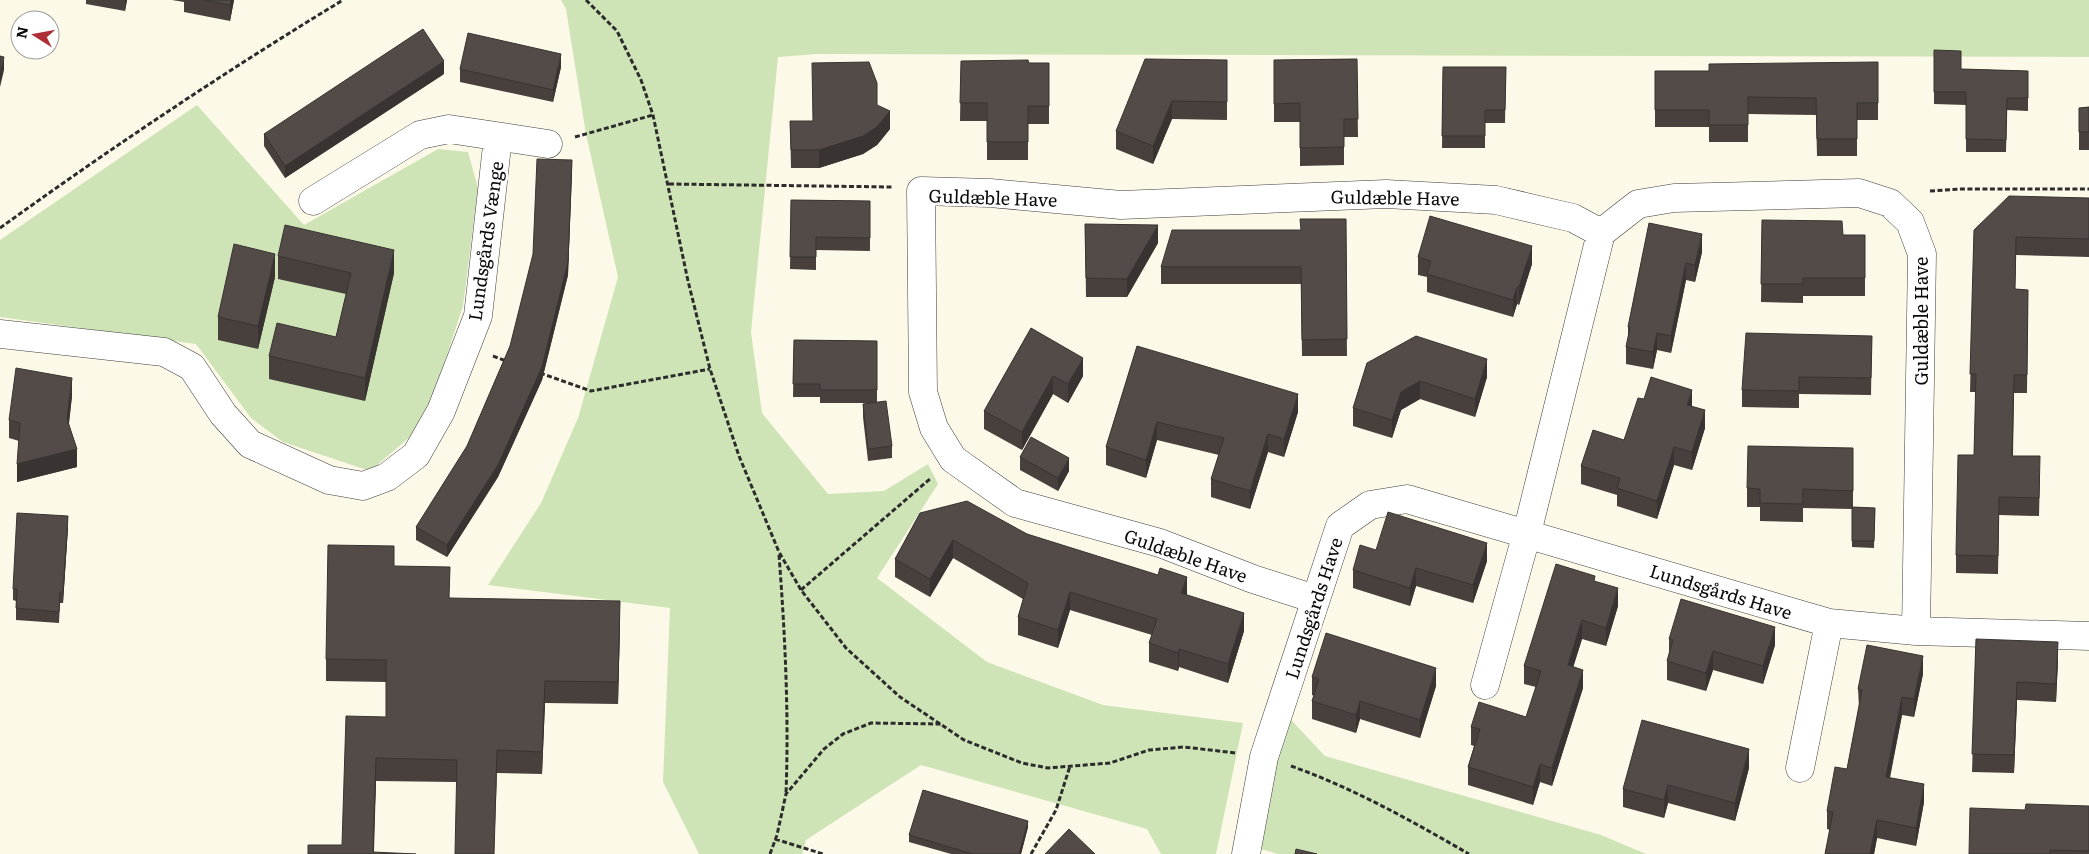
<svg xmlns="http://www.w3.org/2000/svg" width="2089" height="854" font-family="Literata,serif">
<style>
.green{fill:#cfe4b6}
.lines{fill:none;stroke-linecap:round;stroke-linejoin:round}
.minor-casing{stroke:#3d3d3d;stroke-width:29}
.path{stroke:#2c2c2c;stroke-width:3;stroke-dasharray:5 2.5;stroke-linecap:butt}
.minor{stroke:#fff;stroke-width:28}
.wall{fill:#47403d}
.shaded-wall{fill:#393432}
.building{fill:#524b47;stroke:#393432}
.labels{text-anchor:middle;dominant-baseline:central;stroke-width:5;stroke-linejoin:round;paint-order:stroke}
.street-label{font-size:18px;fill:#0a0a0a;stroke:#fff}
</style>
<rect width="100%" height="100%" fill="#fdf9e8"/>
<path class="green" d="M561,0h1528v57l-1272,-3 -39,3 -27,275 11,81 66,81 56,-3 44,-27 10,20 -61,94 110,84 116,43 140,18 -27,131h-55l-14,-25 -226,-64 -115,75 -4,14h-103l-36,-72 7,-174 -182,-23 53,-82 37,-85 40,-141 -32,-143 -20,-125z
M197,105l107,120 134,-76 30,3 10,36 -15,118 -39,119 -54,46 -87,-29 -32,-24 -55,-74 -196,-27v-77z
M1280,708l45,48 276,79 45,19h-368l-30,-9z"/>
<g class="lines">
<defs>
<path id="minor" d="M313,201l107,-66 29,-6 99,15
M0,334l164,18 28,15 31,47 27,30 79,36 34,6 24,-9 29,-22 25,-44 37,-95 20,-179
M1315,599l-62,-20 -93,-36 -145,-40 -62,-44 -19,-31 -11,-36 -2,-201 69,2 131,12 265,-11 110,6 77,18 28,15
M1485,685l42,-152 74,-300 37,-29 36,-6 185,-5 31,10 20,19 12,32 -6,377
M1800,768l29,-145
M1246,854l18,-97 76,-231 30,-21 37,-6 422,124 87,8 173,5"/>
</defs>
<use href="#minor" class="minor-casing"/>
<path class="path" d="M586,0l31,31 24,49 12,35 35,166 22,88 29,87 40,96 22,38 45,58 54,49 64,43 58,23 26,5 62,-5 39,-13 35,-3 52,6
M575,137l78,-22
M669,184l224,3
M1930,191l30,-2h129
M0,228c111,-80 226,-157 343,-228
M493,356l13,5
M540,373l51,18 119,-22
M779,555c6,79 10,158 7,238
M801,590l130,-112
M1291,766c62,22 121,55 178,88
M775,839l48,15
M770,854l7,-19 9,-41 38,-45 19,-15 28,-11 70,1
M1031,854l25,-44 14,-44"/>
<use href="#minor" class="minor"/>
</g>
<path class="wall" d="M86,0h41l-2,11 -39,-7z
M172,0h62l-4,21 -46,-9v-10z
M1934,50l27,19 67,2v40l-21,-1 -1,42h-40v-47l-32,-1z
M1357,59l1,78h-14v28l-44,1v-44h-26v-62z
M1227,60v60l-55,-1 -19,45 -37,-15v-18z
M961,61l68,2h20v61h-21v36h-41v-39h-27z
M1878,62v58h-21v36h-40l-1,-41 -68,-1v28h-39v-15h-54v-56h54z
M561,67l-8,35 -93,-20v-13z
M1443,67h63l-1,56h-20v25h-43z
M444,74l-159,104 -21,-32v-12z
M877,106l13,23 -13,16 -14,9 -44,14h-28l-1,-47h23z
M2089,107v43h-10v-42z
M572,173l-4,102 -26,105 -44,97 -51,80 -31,-17v-13l51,-81 43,-100z
M2089,198v59l-73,-2 -1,34 13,1 -1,103h-13l-1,63 27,18 -1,42 -40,-1 -1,59 -42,-1v-18l18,-100 2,-63h-6l4,-162z
M791,200l79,1v50l-54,-1v20l-26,-1z
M1346,219l1,137h-45l-1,-72h-140v-17l139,-37z
M1762,220l81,15h22v61h-62v7l-42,-1z
M1649,223l53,29 -7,30 -9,-2 -15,73 -14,-3 -4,19 -27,-5v-17l2,-10v-10z
M1085,224l73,19 -31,54h-41z
M278,256l116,17 -29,128 -96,-22v-23l67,-19 10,-43 -68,-15z
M1418,257l114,7 -13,41 -2,-1 -4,13 -86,-25v-15l-9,-2z
M275,277l-17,72 -40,-9v-23z
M1031,328l52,48 -15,27 -15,-9 -31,56 -38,-21v-18z
M1872,336l-1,59 -72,-1v14l-57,-1v-17z
M794,340l83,1v62l15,43v12l-24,3 -5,-44v-13l11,-1h-54v-6h-27z
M1137,346l161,66 -14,45 -16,-5 -18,57 -39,-12v-18l8,-24 -62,-15 -11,38 -40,-13v-18z
M1367,363l120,14 -12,40 -55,-18 -19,11 -9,28 -39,-12v-18z
M72,396l-3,28 8,43 -60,15 2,-41 -10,-3v-18z
M1644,399l48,7 13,22 -13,42 -18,-5 -17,54 -40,-13v-11l-36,-11v-18l43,-26z
M1853,448v59l22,1 -1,40 -22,-1v-38l-49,-1v14l-43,-1v-14h-13v-19z
M1020,457l49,14 -11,20 -38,-21z
M920,513l107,21 160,61 57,36 -16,52 -49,-16 -1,4 -29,-9v-19l3,-8 -82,-25 -12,38 -40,-13v-18l5,-18 -70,-41 -23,39 -35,-20v-18z
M68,527l-5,76h-3l-1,20 -43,-3v-19l-3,-1v-11z
M1376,550l111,11 -14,42 -57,-17 -6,20 -57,-18v-18z
M394,566l56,32 170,25 -2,81 -73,-1 -3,71 -45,-1 -41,9 -80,-1 -2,71 -66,2 34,-9 44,-128v-35l-60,-1v-22z
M1595,581l23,25 -12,40 -24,-7 -9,28 10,21 -31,98 -12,-4 -7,23 -65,-20v-18l6,-21 -3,-1v-18l55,-10 10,-30 -12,-3v-18z
M1669,639l106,6 -12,39 -50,-14 -7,21 -39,-11v-19l2,-8z
M1976,639l82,21 -2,42 -39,-2 -3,73 -42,-1z
M1923,674l-9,43 -12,-2 -12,63 34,24 -8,44 -39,-8 -3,16h-49l5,-24 -3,-1v-18l20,-42 12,-62 -1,-18z
M1312,677l124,9 -16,52 -60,-19 -4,14 -44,-14v-18l2,-5 -2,-1z
M1749,768l-14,53 -67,-18 -4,15 -41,-11v-18z
M2089,806v48h-120l56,-44z
M1028,827l-7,27h-70l-42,-12v-7z"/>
<path class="shaded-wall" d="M125,0h2l-2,11z
M231,0h3l-4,21v-16z
M561,54v13l-8,35v-12z
M4,57v13l-4,17v-12z
M444,61v13l-159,104v-12z
M1172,101v18l-19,45v-18z
M890,111v18l-13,16 -14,9 -44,14v-18z
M572,160l-4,115 -26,105 -44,97 -51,80v-12z
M1158,225v18l-31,54v-18z
M1702,234v18l-7,30v-17z
M1532,246v18l-13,41v-18z
M394,250v23l-29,128v-23z
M275,254v23l-17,72v-23z
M1686,263v17l-15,73v-17z
M1517,287v17l-4,13v-17z
M1657,333v17l-4,19v-17z
M1083,358v18l-15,27v-19z
M1487,359v18l-12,40v-18z
M1053,376v18l-31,56v-18z
M72,378v18l-5,41v-18z
M1420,381v18l-19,11 -9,28v-18l9,-28z
M1692,390v18l-5,-3z
M1298,394v18l-14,45v-18z
M1705,410v18l-13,42v-18z
M1157,422v18l-11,38v-18z
M1268,434v18l-18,57v-18z
M1674,447v18l-17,54v-18z
M77,449v18l-60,15v-18z
M1069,458v13l-11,20v-13z
M68,516v11l-5,76v-11z
M953,540v18l-23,39v-18z
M1487,543v18l-14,42v-18z
M1416,568v18l-6,20v-18z
M1187,577v18l-6,-2z
M1618,588v18l-12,40v-18z
M1070,592v18l-12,38v-18z
M620,601v22l-2,81v-22z
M1244,613v18l-16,52v-19z
M1582,620v19l-14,45v-19z
M1775,627v18l-12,39v-18z
M2058,642v18l-2,42v-18z
M1179,649v18l-1,4v-18z
M1713,651v19l-7,21v-18z
M1923,656v18l-9,43v-18z
M1436,668v18l-16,52v-18z
M1583,670v18l-31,98v-18z
M545,681v22l-3,71v-22z
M2017,682v18l-3,73v-18z
M1902,697v18l-16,80v-18z
M1360,701v18l-4,14v-18z
M1749,749v19l-14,53v-18z
M497,750v23l-3,81z
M376,758v23l-3,73z
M1540,764v18l-7,23v-18z
M1924,784v18l-8,44v-18z
M1668,785v18l-4,15v-18z
M1877,820v18l-3,16h-4z
M1028,821v6l-7,27h-2z"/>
<path class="building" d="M204,0h27l-1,5z
M423,29l21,32 -159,105 -21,-32z
M468,33l93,21 -8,36 -93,-21z
M1934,50l27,1v18l67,2v27h-21l-1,42 -40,-1v-47h-32z
M0,56l4,1 -4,18z
M1145,59l82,1v42l-55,-1 -19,45 -37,-15z
M1357,59l1,60h-14v28l-44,1v-45l-26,1v-44z
M1028,60l1,3h20v43h-21v36h-41v-39h-27l1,-42z
M869,62l8,21v22l13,6 -13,16 -14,9 -44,14h-28l-1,-29h23l-1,-58z
M1878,62v41h-21v36h-40l-1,-41 -68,-1v28h-39v-15h-54v-39h54v-7z
M1443,67h63l-1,43h-20v26h-43z
M2089,107v25h-10v-24z
M537,159l35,1 -4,102 -26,105 -44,98 -51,80 -31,-18 51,-81 43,-100 23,-92z
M2009,196l80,2v41l-73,-2 -1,52 13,1 -1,85h-13l-2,81h28l-1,42 -40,-1 -1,59 -42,-1 2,-100h16l2,-81h-6l4,-144z
M791,200l79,1v37l-54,-1v20h-26z
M1430,216l102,30 -13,41h-2l-4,13 -86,-26 4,-13 -13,-4z
M1300,219h46l1,120 -45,1 -1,-73h-140l11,-37h129z
M1762,220l80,1 1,14h22v43h-62v6h-42z
M1649,223l53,11 -7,31 -9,-2 -15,73 -14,-3 -4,19 -27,-5 4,-20h-2z
M1085,224l73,1 -31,54 -41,-1z
M285,225l109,25 -29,128 -96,-22 8,-33 59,14 15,-64 -73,-17z
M234,244l41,10 -17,72 -40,-9z
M1031,328l52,30 -15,26 -15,-8 -31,56 -38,-21z
M1746,333l126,3 -1,42 -72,-1v14l-57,-1z
M1416,336l71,23 -12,40 -55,-18 -19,11 -9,28 -39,-12 14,-45z
M794,340l83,1v49h-57v-6h-27z
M1137,346l161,48 -14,45 -16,-5 -18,57 -39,-12 13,-41 -67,-16 -11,38 -40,-13z
M16,368l56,10 -5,41 10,30 -60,15 3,-41 -11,-3z
M1651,377l41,13 -5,15 18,5 -13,42 -18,-5 -17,54 -40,-13 3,-10 -39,-12 12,-36 31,10 14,-42 6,1z
M886,401l6,45 -24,3 -5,-45z
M1031,437l38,21 -11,20 -38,-21z
M1748,446l105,2v43l-50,-2v15l-43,-1v-14l-13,-1z
M967,501l60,33 131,41 2,-7 27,9 -6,16 63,20 -16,51 -49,-15 -1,4 -29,-10 8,-24 -87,-27 -12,38 -40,-13 10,-34 -75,-43 -23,39 -35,-20 25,-46z
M1852,507l23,1 -1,33h-22z
M1388,512l99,31 -14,42 -57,-17 -6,20 -57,-18 7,-25 16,5z
M17,513l51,3 -5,76h-3l-1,20 -43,-4 1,-19h-4z
M328,545l66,1v20l56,1 -1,31 171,3 -2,81 -73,-1 -3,71 -45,-2 -3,104h-39l2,-94 -81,-2 -3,94 43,2h-108v-9h34l4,-129 40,1v-57l-60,-1z
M1556,564l39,12 -1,5 24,7 -12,40 -24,-8 -14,45 15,5 -31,98 -12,-4 -7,23 -65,-20 12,-38 -9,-2 8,-25 47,15 15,-46 -17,-5z
M1681,599l94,28 -12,39 -50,-15 -7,22 -39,-12 6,-21 -4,-1z
M1326,633l110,35 -16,52 -60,-19 -4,14 -44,-14 7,-22 -7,-2z
M1976,639l82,3 -2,42 -39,-2 -3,73 -42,-1z
M1867,645l56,11 -9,43 -12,-2 -16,80 38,7 -8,44 -39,-8 -7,34h-45l8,-42 -6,-1 8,-44 12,2 15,-79 -4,-1z
M1642,720l107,29 -14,54 -67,-18 -4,15 -41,-11z
M923,790l105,31 -9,33h-46l-64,-19z
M2026,804l63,2v45l-39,-1v4h-81l1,-46 55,2z
M1069,829l26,25h-50z
M1296,849l21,5h-22z"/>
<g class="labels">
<g class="street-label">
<text transform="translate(993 197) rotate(2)">Guldæble Have</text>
<text transform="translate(1395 197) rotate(1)">Guldæble Have</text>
<text transform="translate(485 241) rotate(-82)">Lundsgårds Vænge</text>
<text transform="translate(1920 321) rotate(-90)">Guldæble Have</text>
<text transform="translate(1186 555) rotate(19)">Guldæble Have</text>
<text transform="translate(1721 591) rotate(17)">Lundsgårds Have</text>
<text transform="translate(1313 608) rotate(-72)">Lundsgårds Have</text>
</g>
</g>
<g transform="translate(35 35) rotate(281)"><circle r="24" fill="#ffffff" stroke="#9d9d9d"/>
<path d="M0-4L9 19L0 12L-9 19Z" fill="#ae2e38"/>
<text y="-8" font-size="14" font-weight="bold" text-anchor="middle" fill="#0a0a0a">N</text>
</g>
</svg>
